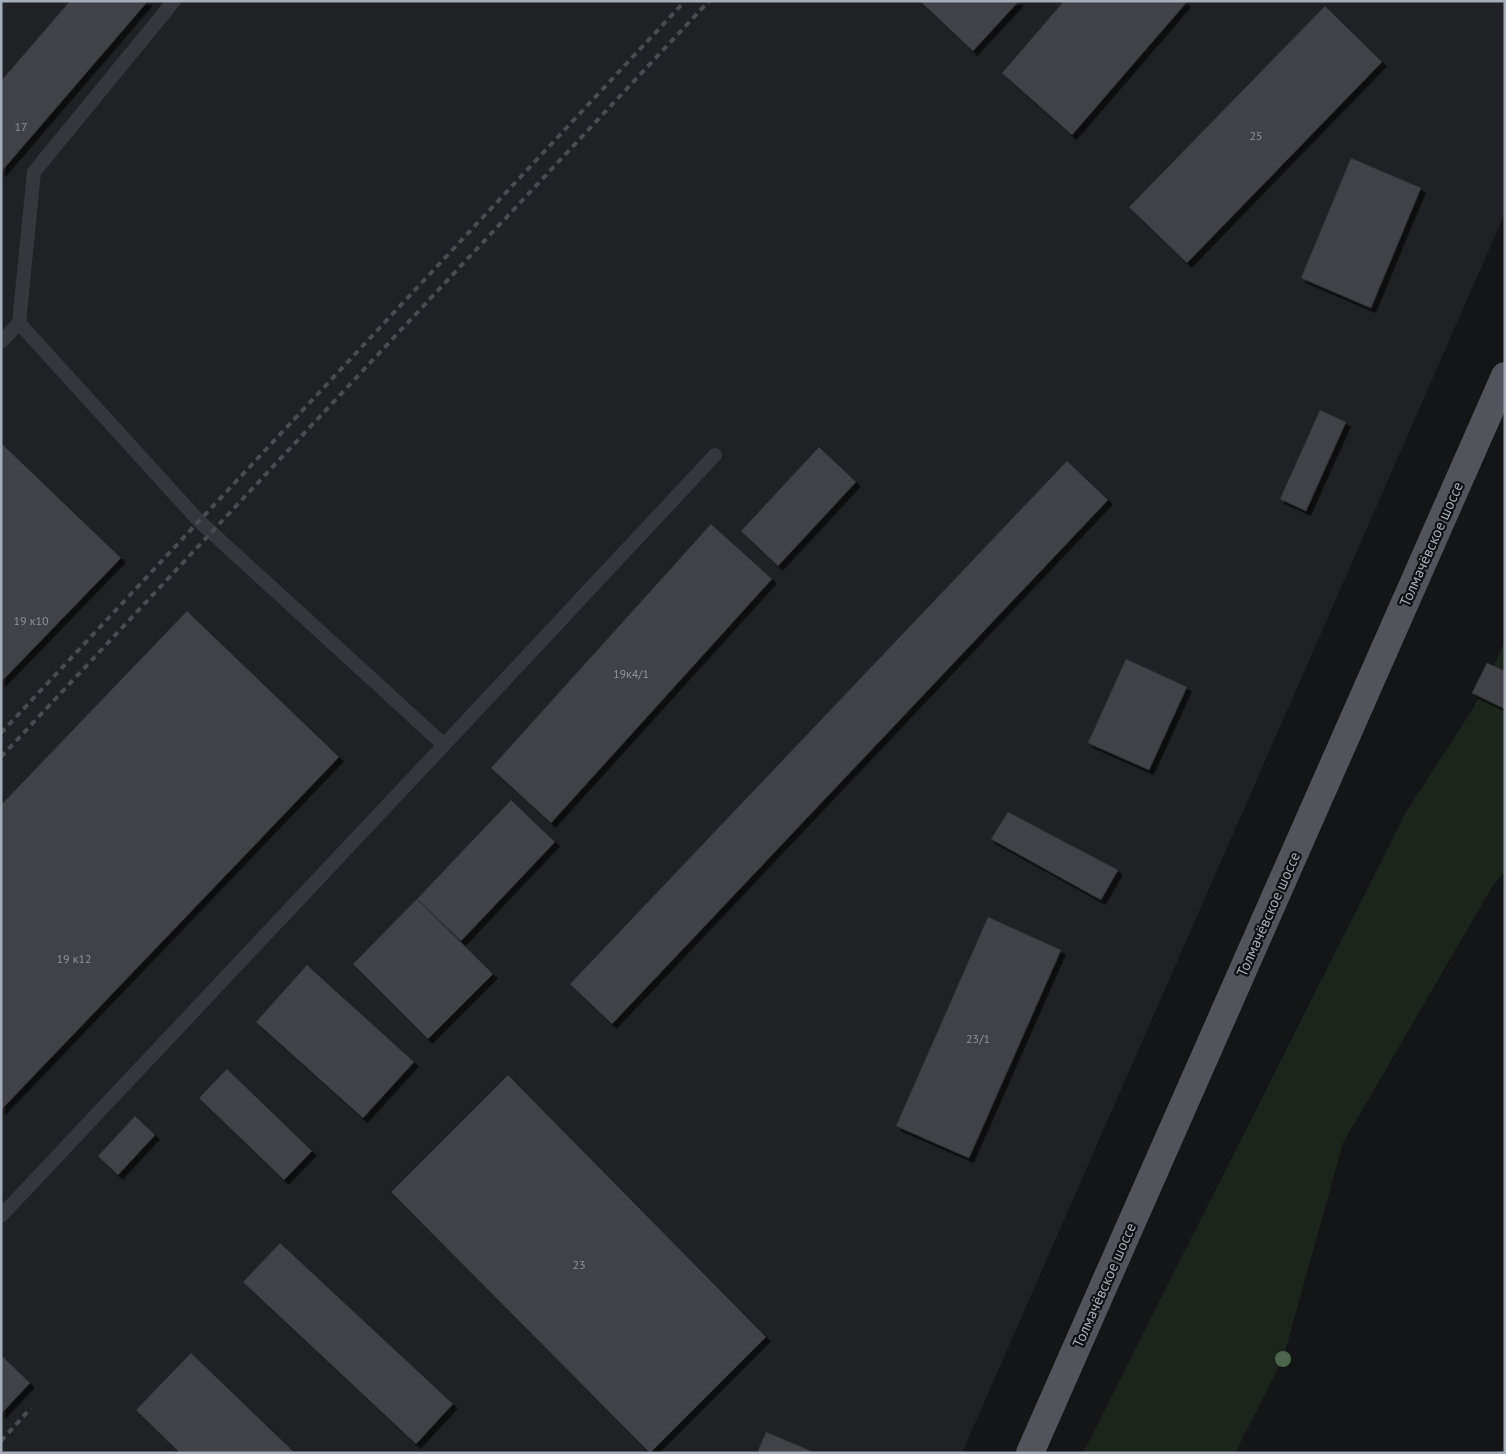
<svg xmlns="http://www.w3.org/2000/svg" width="1506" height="1454" font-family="'PT Sans',sans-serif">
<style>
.built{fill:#202124}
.green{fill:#1c251c}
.building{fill:#404347;stroke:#2e2f33;filter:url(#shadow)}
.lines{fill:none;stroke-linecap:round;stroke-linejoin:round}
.service{stroke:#35373c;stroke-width:14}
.primary{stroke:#51545b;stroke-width:28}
.rail{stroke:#484b51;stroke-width:4;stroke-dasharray:6 5;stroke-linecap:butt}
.tree{fill:#4d644d}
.labels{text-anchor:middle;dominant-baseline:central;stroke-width:4.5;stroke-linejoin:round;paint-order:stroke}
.number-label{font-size:12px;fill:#8c929c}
.street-label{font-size:15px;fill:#a5adb8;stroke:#0f1011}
</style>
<defs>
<filter id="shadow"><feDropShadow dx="4.5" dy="4.5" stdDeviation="0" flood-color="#0009"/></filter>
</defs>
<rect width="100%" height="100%" fill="#141516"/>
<path class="built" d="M1,1h1504v212l-543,1240h-961z"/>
<path class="green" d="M1505,641v231l-10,10 -152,261 -60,216 -48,94h-152l323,-641 68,-105z"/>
<path class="building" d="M70,1h78l-147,171v-91z
M920,1h99l-46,50z
M1064,1h121l1,2 -114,132 -70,-62z
M1325,6l57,56 -195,201 -58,-56z
M1351,158l70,30 -50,120 -70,-30z
M1320,410l26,12 -40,89 -26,-12z
M1,443l120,115 -120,124z
M819,447l37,35 -78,84 -37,-35z
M1067,461l41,39 -496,524 -42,-40z
M711,524l61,55 -221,244 -60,-55z
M187,611l152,146 -338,353v-305z
M1126,659l61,28 -38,83 -61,-27z
M1487,663l18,8v38l-33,-16z
M511,800l44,42 -94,99 -44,-42z
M1008,812l110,58 -17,30 -110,-61z
M417,899l76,75 -65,65 -75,-75z
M988,917l73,33 -92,208 -73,-32z
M307,965l107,97 -51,56 -107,-96z
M227,1069l85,82 -28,29 -85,-82z
M508,1075l258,262 -116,116 -259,-261z
M135,1116l20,19 -37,40 -20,-19z
M280,1243l173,161 -37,40 -173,-162z
M191,1353l104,100h-115l-44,-43z
M1,1355l29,28 -29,31z
M766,1432l50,21h-59z"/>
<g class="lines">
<path class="service" d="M19,323l180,198 245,224 271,-290
M1,342l18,-19 15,-151 140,-171
M1,1216l443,-471"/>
<path class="primary" d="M1030,1453l475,-1077"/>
<path class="rail" d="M1,733l684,-732
M1,757l708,-756
M1,1441l30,-33"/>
</g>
<circle class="tree" cx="1283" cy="1359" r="8"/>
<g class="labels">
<g class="number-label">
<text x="21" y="126">17</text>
<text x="1256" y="135">25</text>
<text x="31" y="620">19 к10</text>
<text x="631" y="673">19к4/1</text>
<text x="74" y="958">19 к12</text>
<text x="978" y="1038">23/1</text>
<text x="579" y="1264">23</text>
</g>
<g class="street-label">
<text transform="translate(1431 544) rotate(-66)">Толмачёвское шоссе</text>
<text transform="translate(1268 914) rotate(-66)">Толмачёвское шоссе</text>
<text transform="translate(1104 1285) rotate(-66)">Толмачёвское шоссе</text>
</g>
</g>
<rect width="1506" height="1454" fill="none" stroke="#a5adb8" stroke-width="5"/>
</svg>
